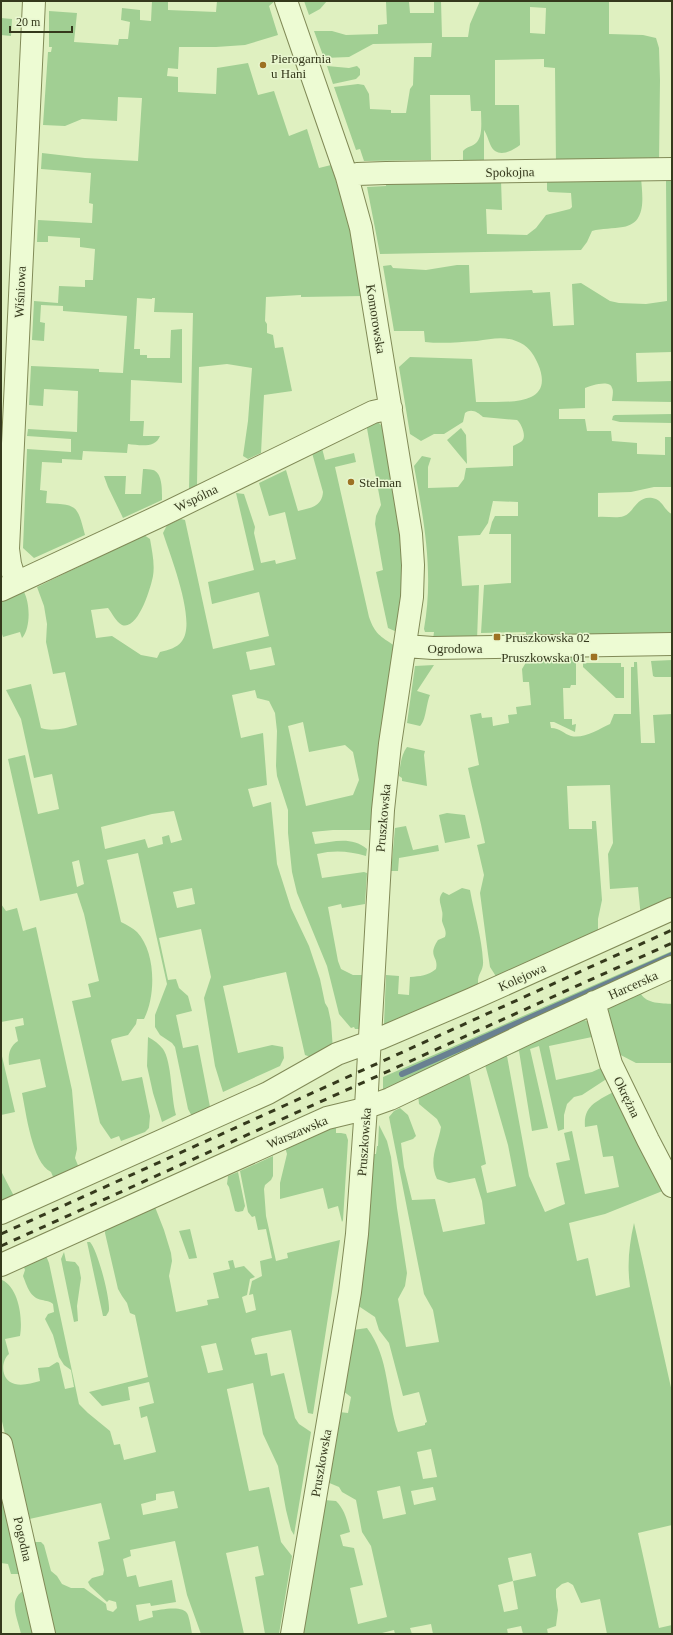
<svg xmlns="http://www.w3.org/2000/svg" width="673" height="1635" font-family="Georgia,serif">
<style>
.green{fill:#a1cf93;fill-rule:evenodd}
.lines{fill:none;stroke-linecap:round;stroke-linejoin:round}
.stream{stroke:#698191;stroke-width:6}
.minor-casing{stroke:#818a57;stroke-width:24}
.minor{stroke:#edfbd3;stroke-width:22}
.rail{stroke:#35391c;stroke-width:3;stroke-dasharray:7 7;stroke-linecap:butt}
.poi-dot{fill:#9d7223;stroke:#e9f7d0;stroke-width:1.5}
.labels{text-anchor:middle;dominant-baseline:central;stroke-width:3;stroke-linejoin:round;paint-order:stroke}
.poi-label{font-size:13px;fill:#35391c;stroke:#e9f7d0;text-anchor:start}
.street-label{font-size:13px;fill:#35391c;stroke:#e9f7d0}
</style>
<rect width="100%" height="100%" fill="#dff0c0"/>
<path class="green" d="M152,1h16v9l48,2 1,-11h58l-6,5 9,29 -33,10 -29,2h-37l-1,22 -10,-1 -1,8 11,1v15l38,2 1,-26 31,-5 10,32 16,-4 15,45 18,-7 12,39 12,-3 16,51 16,80 -62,1v-2l-35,2 -1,24 2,3v9l6,2 2,13 8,-1 9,44 -28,4 -3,58 -13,6 -5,-3 5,-35 4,-53 -25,-4 -28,3 -2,118 -8,4 4,-176 -39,-1 1,-14h-3v1l-15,-1 -3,51h6v6h7v3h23l1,-28 11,-1v54l-51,-3 -1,41h14l-1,15h17c-5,13 -21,9 -32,8l-1,9 -44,-2 -1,9 -20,-1v4l-20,-1 -2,28 7,1 -1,12c31,2 31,1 39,32l-51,23 -11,-10 4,-99 44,3v-13l-44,-3 1,-7 49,3 1,-41 -34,-2 -1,17 -14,-1 2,-39 68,3v3l24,1 4,-57 -64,-5v-5l-22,-1 -1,17 5,1 -1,18 -12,-1 2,-39 24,2 1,-17 26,1v-7h8l2,-31 -15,-2v-9l-32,-2v6h-11l1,-22 54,3 1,-19 -4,-1 2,-30 -50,-4 1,-16 43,5 53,3 4,-63 -24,-1 -1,24 -35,-2 -17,7 -22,-1 5,-73h3l1,-5h-3v-36l28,2 -3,29 44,3 1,-6h9l2,-17 -9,-2 1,-12 18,2v10l11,1z
M304,1h23l-7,8 -11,6z
M434,1h7l1,36h26l2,-13 10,-23h129v33l34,1 13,3 3,10 1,32 -1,83 -103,2 -1,-97 -11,-1v-8l-49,1v45h24l1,40c-9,7 -24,14 -30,-1 -2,-5 -3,-9 -6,-14v30h-21v-9c4,-5 10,-4 14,-9 6,-7 4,-22 4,-31h-10l-1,-16h-40l1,65 -67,1 -4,-12 -4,1 -22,-63 24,-3 6,1 5,9 1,15 21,1v3h15l4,-24 3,-4 1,-28h17l1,-14 -59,1 -24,13 -25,1 -10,-27h18l14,4 32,-1v-9l9,-1 -1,-22h23l1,11h24zM530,7l16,1 -1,26 -15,-1z
M1,18l11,1 -1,17 -10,-1z
M327,66l22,2 8,-2 3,3v6l-4,4 -23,5z
M641,177c1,18 7,46 -18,50 -10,2 -21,1 -31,4l-5,11 -6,8 -201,4 -13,-67 19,-1v-6h115l1,30 -16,-1 1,25 40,1 9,-7 10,-13 24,-6 2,-2 -1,-14 -22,-1 -2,-2v-11z
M666,181h6v171l-36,1 1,29 35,-1v21l-60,-1c0,-3 2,-10 0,-13 -2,-9 -22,-2 -27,0v20l-26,1v10h26l2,12h24l1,10 25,2v11l28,1v-18h7l-1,50h-17l-23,5 -33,1v24c9,-1 18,2 26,-1 11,-4 13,-23 32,-17 7,3 9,12 16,15v122l-146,3v-7l-45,1 3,-48 27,-2v-49h-22l3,-12 3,-6h23v-14l-25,-1 -5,22 -8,12 -22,1 4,50 17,-1 -2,55 -44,-1 1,-7h-9l-1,-3c10,-56 0,-108 -10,-163l8,-10 9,2 -3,9v21l30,-1 6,-8 2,-11 47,-2v-20c3,-2 7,-3 9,-5 5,-5 -1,-18 -5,-21l-34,-3c-5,-5 -12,-9 -18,-4l-2,9 -19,12h-10l-13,7 -11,-7 -11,-67 11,-10 62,2 4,43c26,-1 81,7 62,-38 -5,-11 -10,-19 -22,-23 -12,-5 -26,-2 -39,0 -18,1 -34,3 -52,1l-1,-11h-30l-11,-65 8,-1 2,3 33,2 31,-5h12l1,28 62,-3 1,3 17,-1 3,34 21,-1 -2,-41 9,-1 29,18 9,2 27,1 21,-3z
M672,414v9l-52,-1 -8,-2 1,-4 2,-1z
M378,422l5,5 17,107 3,42 -6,56 -9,-4 -12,-56 7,-2 -8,-46 1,-8 5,-11 -15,-82z
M461,428l5,7 1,29 -20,-24z
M322,448l3,12 29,-7 2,9 -21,5 34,150c6,17 11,19 26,29l-22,184h-40l-21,2 3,12c19,-2 36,-8 52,5l-1,7c-17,-5 -32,-6 -49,-2l5,24 42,-6 3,1 -2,31 -23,4 -1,-4 -13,3 10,54 3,8 12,6h10l-3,54h-5l-1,-2 -3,1 -12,-14 -12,-48 -30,-73 -5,-21 -4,-39v-23l-11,-34 -1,-10 1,-35 -2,-18 -6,-12 -12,-3 -2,-8 -23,5 9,43 22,-5 4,52 -19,4 5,18 18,-5 6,62 14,44 18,38 11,33 5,24 3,5 3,14 2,28 -17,9 -11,-4 -19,-83 -63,14 15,67 34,-8 11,2 1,11 -4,8 -57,26 -8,-26 -11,-68 7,-21 -10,-48 -42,9 9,42 8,-1 3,9 9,8 4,15 -16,4 7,33 15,-3 13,67 -17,8 -6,-11 -13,-62 -3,-4 -12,-8 -5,-8v-12l12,-31 -29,-131 -31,7 14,62c6,3 12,6 16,10 19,20 19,64 7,87h-7l-1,5 -8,11 -16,4 -1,2 11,40 20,-4 8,39 -1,12 -4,4 -24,9 -2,-5 -8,3 -11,-16 -28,-122 19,-4 -3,-13 11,-3 -15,-67 -7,-21 -37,8 -32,-142 17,-4 13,59 21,-5 -7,-35 -18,4 -13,-59 -15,-29 25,-6 10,44c11,4 25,0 36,-3l-12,-53 -12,2 -7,-32 1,-18 -3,-18 -7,-19 107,-52 6,4c2,12 5,25 3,37 -2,11 -15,55 -31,49 -6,-3 -10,-12 -14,-17l-17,2 5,28 16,-2 29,19 16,3 3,-6c8,-2 17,-4 22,-11 15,-19 -12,-86 -19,-108l4,-8 14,-6 4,1 28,129 56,-13 -10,-44 -47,12 -4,-22 46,-12 -18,-77 8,1 11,33 -1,6 7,30 14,-3 1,4 20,-5 -11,-47 -16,4 -10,-33 27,-13 12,41c12,-3 24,-4 25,-19l-11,-39zM271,647l4,18 -25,5 -4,-18zM303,722l6,30 36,-7 8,7 6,28 -6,15 -47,11 -18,-80zM174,811l8,29 -11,3 -2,-8 -7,2 1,7 -15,4 -3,-9 -40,10 -4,-22 51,-13zM79,860l5,24 -7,3 -5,-25zM192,888l3,16 -18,4 -4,-16z
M143,469c3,0 7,0 10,1 10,3 9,22 9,30l-39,18 -15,-31 -4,-11h22l-1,18h16z
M24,592c6,11 7,36 -2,46l-2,-6 -17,5 -2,-6v-29z
M578,654l1,9h-3v22h-5l-1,3h-7l1,31h8v6l4,-1 -1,8 -21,-10h-4l1,6c9,0 13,6 20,8 13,3 28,-7 39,-12l4,-10h17v-47h3v-5h3l4,81h14l-2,-28 19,-1v189l-31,15 -3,-31 -28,2 -2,-35 5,-11 -3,-58 -43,1 2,43h23v-8h4l6,79 -4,19v16l-99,46 -9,-14 -2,-13 -8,-61 4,-18 -7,-30 8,-2c-5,-25 -12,-50 -17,-75l11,-3 -9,-50 11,-2 1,5 10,-1 1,9 16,-3 -1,-8 9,-1 -1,-7 15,-2 -2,-23h-6l-1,-13 3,-5 1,-8z
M672,660v17h-17l-2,-1 -2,-15z
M583,663h38v4h3v31h-8l-33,-31z
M434,665l-17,26 13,4c-4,9 -4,26 -10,31l-13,-3 8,-57z
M407,747l18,4 -1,4 3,31 -25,-5v-3l-3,-2c1,-10 2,-21 8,-29z
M447,813l18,2 5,23 -25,5 -6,-28z
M406,826l7,24 25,-5 1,6 -40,7 -1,13h-7l4,-43z
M462,888l8,2c4,23 12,48 13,71 1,12 -8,12 -4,29l-87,36 -8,-2 2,-49 13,1 -1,18 11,1 1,-18c10,-1 18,-1 26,-8 3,-13 -9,-12 2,-29l7,-3c2,-6 -1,-9 -3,-16 0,-3 1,-7 0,-10 -1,-7 -5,-12 1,-19l6,3z
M1,904l5,7 11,-3 6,23 13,-4 36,163 5,59 -2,9 4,10 -25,11 -3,-7c-19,-9 -25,-60 -29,-79l24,-6 -6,-28 -31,6c-1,-10 0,-18 9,-24l-3,-14 9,-2 -1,-7 -22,4z
M672,951v9l-288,130 -1,-1v-12z
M639,992l5,1 -3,1c6,10 21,9 31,10v59h-36l-23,-12 -6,-37 2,-11z
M580,1017l8,5 7,22 -3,-7 -43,9 7,34 36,-8 11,-5 5,11 -26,17 -8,2 -7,7 -3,11v14l-6,2 -19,-85 -9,3 18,79 -16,3 -13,-80 -12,5 22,120 16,36 20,-8 -9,-41 14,-3 -6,-27 8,-2 13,63 34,-7 -6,-31 -10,1 -6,-32 -12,2c-2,-22 13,-26 30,-36l50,99 -60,24 -36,9 8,38 11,-3 8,38 34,-9c-3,-22 -1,-42 4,-64l38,169v133l-34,8 21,95 13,-3v9h-65l-7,-35 -19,4 -8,-18 -5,-3 -6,2 -6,5v8l2,13 -2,16 -9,3 1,5h-25l-2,-8 -14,3 1,5h-75l-2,-10 -21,4 2,6h-17l-1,-4 -16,4h-77l23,-134 12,1c9,9 11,19 14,31l-10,3 3,11 11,2 9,37 -13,3 8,36 29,-7 -16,-71 -9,-14 -6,-32 -14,-8 -3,-5 -12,-5 12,-70 9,1 3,-16 -8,-6 10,-61 14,-2c23,30 19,69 31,104l27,-7v-2l2,-1 -8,-30 -16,4 -14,-53 -10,-13 -4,-13 -18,-12 15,-151h4l1,-8h1l1,-21 8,16 4,16 6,51 10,65 -2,13 -7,13 8,48 33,-5 -6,-32 -9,-16 -35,-177 5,-6 6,-3 8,7 8,21 -3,3 -12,4 3,24 8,33 23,-1 8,33 42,-8 -3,-23 -7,-23 -26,5 -12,-4c-9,-19 1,-34 4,-52l-4,-8 -18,-15 -1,-10 51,-21 17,91 -5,2 6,27 29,-7 -8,-41 -23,-80zM431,1449l6,28 -14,2 -6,-27zM400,1486l6,28 -23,5 -6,-28zM433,1487l3,13 -22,5 -3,-14zM531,1553l5,23 -23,5 -5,-23zM513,1581l5,28 -14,3 -6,-27z
M148,1037c6,3 11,7 15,12 9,13 8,49 13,66l-14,7 -9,-29 -6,-27z
M1,1052l14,60 -14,3z
M336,1125v8h5l5,1 2,6 -5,80 -1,2 -4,-16 -10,3 -5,-21 -43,11v-16l7,-29 -2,-7z
M273,1156v20l-2,4 -6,5 -1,4 2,27 10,45 12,-3 -1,-5 53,-13 -27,174 -5,-1 -17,-83 -39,8 -1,2 4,15 12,-2 4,23 13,-3 11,45 4,6 12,8 -17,103 -3,-5 -5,-20 -8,-44 -15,-32 -10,-51 -26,6v1l22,101 20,-4 12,55 11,14 -13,78h-14l-10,-57 9,-2 -6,-29 -32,7 18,81h-43l-14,-39 -12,-54 -45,9 1,6 -8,3 4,18 9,-2 3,12 33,-7 4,22 -25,4 -1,-3 -14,2 3,16 14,-4 -1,-6c8,-1 32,-7 36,4 2,6 3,13 4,19h-139l-20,-87 2,-5h6l3,3 7,26 6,5 5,8 9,4h13l22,16 1,6 6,2 4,-4 -1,-6 -7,-2 -2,2 -17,-16 -2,-4 4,-4 11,-3 1,-5 -6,-28 12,-3 -9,-36 -76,17 -24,-103v-140l1,3c17,8 21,39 18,56l-15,3 4,15c-9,8 -8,27 6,30 8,2 17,-1 25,-3l-2,-13 11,-1 8,-5 2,1 6,26 9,-2 -3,-17 -7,-5 -5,-8 -6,-22 -8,-16 3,-5 6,-2 -1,-8c-3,-3 -7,-3 -11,-4 -12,-2 -15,-14 -19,-24l2,-6 -3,-8 22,-11 5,12 30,141 9,9 22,18 4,14 6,-1 4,16 32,-8 -9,-36 -6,2 -2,-11 15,-4 -5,-21 -21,5 2,13 -28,6 -13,-14 59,-15 -13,-62 -5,-2 -3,-10 -5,-7 -4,-7 -13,-56 1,-9 49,-17 9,23 7,23 1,8 -3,15 7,36 32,-7 -1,-5 12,-2 -6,-25 17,-4 -2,-8 5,-1 2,8 9,-2 11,11 -5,2 -3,16 -5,2 4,16 10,-3 -3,-16 -4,1 3,-14 10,-5 -2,-15 12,-3 -6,-29 -8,1 -3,-14 -3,1 -4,-5 -8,-41zM216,1343l7,27 -15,3 -7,-27zM174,1491l4,17 -35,7 -2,-11 15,-4v-6z
M1,1171l15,29 -15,7z
M238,1172l7,34 -2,5 -5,1 -3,-1 -6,-24 -2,-3 1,-8z
M190,1229l7,29 -8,1 -10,-28z
M87,1242h3c8,9 20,56 19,68 0,2 -2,4 -3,6h-3z
M64,1252l2,9 9,1 4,5 2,11 -4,28 1,15 -4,1 -13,-63z
M1,1477l21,91 -3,6h-8l-3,-10 -7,-1z
M26,1589l11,45h-16c-4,-18 -14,-35 5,-45z"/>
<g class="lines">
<path class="stream" d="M402,1074l270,-119"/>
<defs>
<path id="minor" d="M286,1l61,176 14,51 50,306 2,31 -1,32 -22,147 -7,66 -17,297 -9,127 -7,58 -58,342
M347,177l10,-3 29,-1 286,-4
M16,583l-6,-19 -2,-15 26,-548
M1,590l163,-76 209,-102 18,-4
M405,646l28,2 239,-4
M594,1002l17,62 37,76 24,46
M1,1213l267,-120 69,-39 44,-16 91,-39 200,-90
M1,1265l326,-147 29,-7 34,-12 140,-67 142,-65
M1,1444l43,190"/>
</defs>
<use href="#minor" class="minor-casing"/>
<use href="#minor" class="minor"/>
<path class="rail" d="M1,1234l671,-304
M1,1246l671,-303"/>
</g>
<g class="poi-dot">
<circle cx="263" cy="65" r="4"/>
<circle cx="351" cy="482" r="4"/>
<rect x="493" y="633" width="8" height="8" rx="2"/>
<rect x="590" y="653" width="8" height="8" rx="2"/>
</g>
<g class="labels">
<g class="poi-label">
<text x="271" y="58">Pierogarnia<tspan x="271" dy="15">u Hani</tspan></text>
<text x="359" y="482">Stelman</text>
<text x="505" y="637">Pruszkowska 02</text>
<text x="586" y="657" text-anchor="end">Pruszkowska 01</text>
</g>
<g class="street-label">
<text transform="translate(510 172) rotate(-1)">Spokojna</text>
<text transform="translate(20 292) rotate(-87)">Wiśniowa</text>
<text transform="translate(376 319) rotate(81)">Komorowska</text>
<text transform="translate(196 498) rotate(-26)">Wspólna</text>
<text x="455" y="648">Ogrodowa</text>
<text transform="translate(383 818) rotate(-85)">Pruszkowska</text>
<text transform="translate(522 977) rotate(-24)">Kolejowa</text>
<text transform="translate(633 985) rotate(-24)">Harcerska</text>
<text transform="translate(627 1097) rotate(64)">Okrężna</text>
<text transform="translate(297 1132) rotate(-23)">Warszawska</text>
<text transform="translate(364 1142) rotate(-86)">Pruszkowska</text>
<text transform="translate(321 1463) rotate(-80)">Pruszkowska</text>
<text transform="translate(23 1539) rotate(77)">Pogodna</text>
</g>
</g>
<rect width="673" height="1635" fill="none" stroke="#35391c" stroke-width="4"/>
<path d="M10 26v6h62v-6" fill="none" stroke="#35391c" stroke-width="2"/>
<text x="16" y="26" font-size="12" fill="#35391c" stroke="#e9f7d0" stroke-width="3" paint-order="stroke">20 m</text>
</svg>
